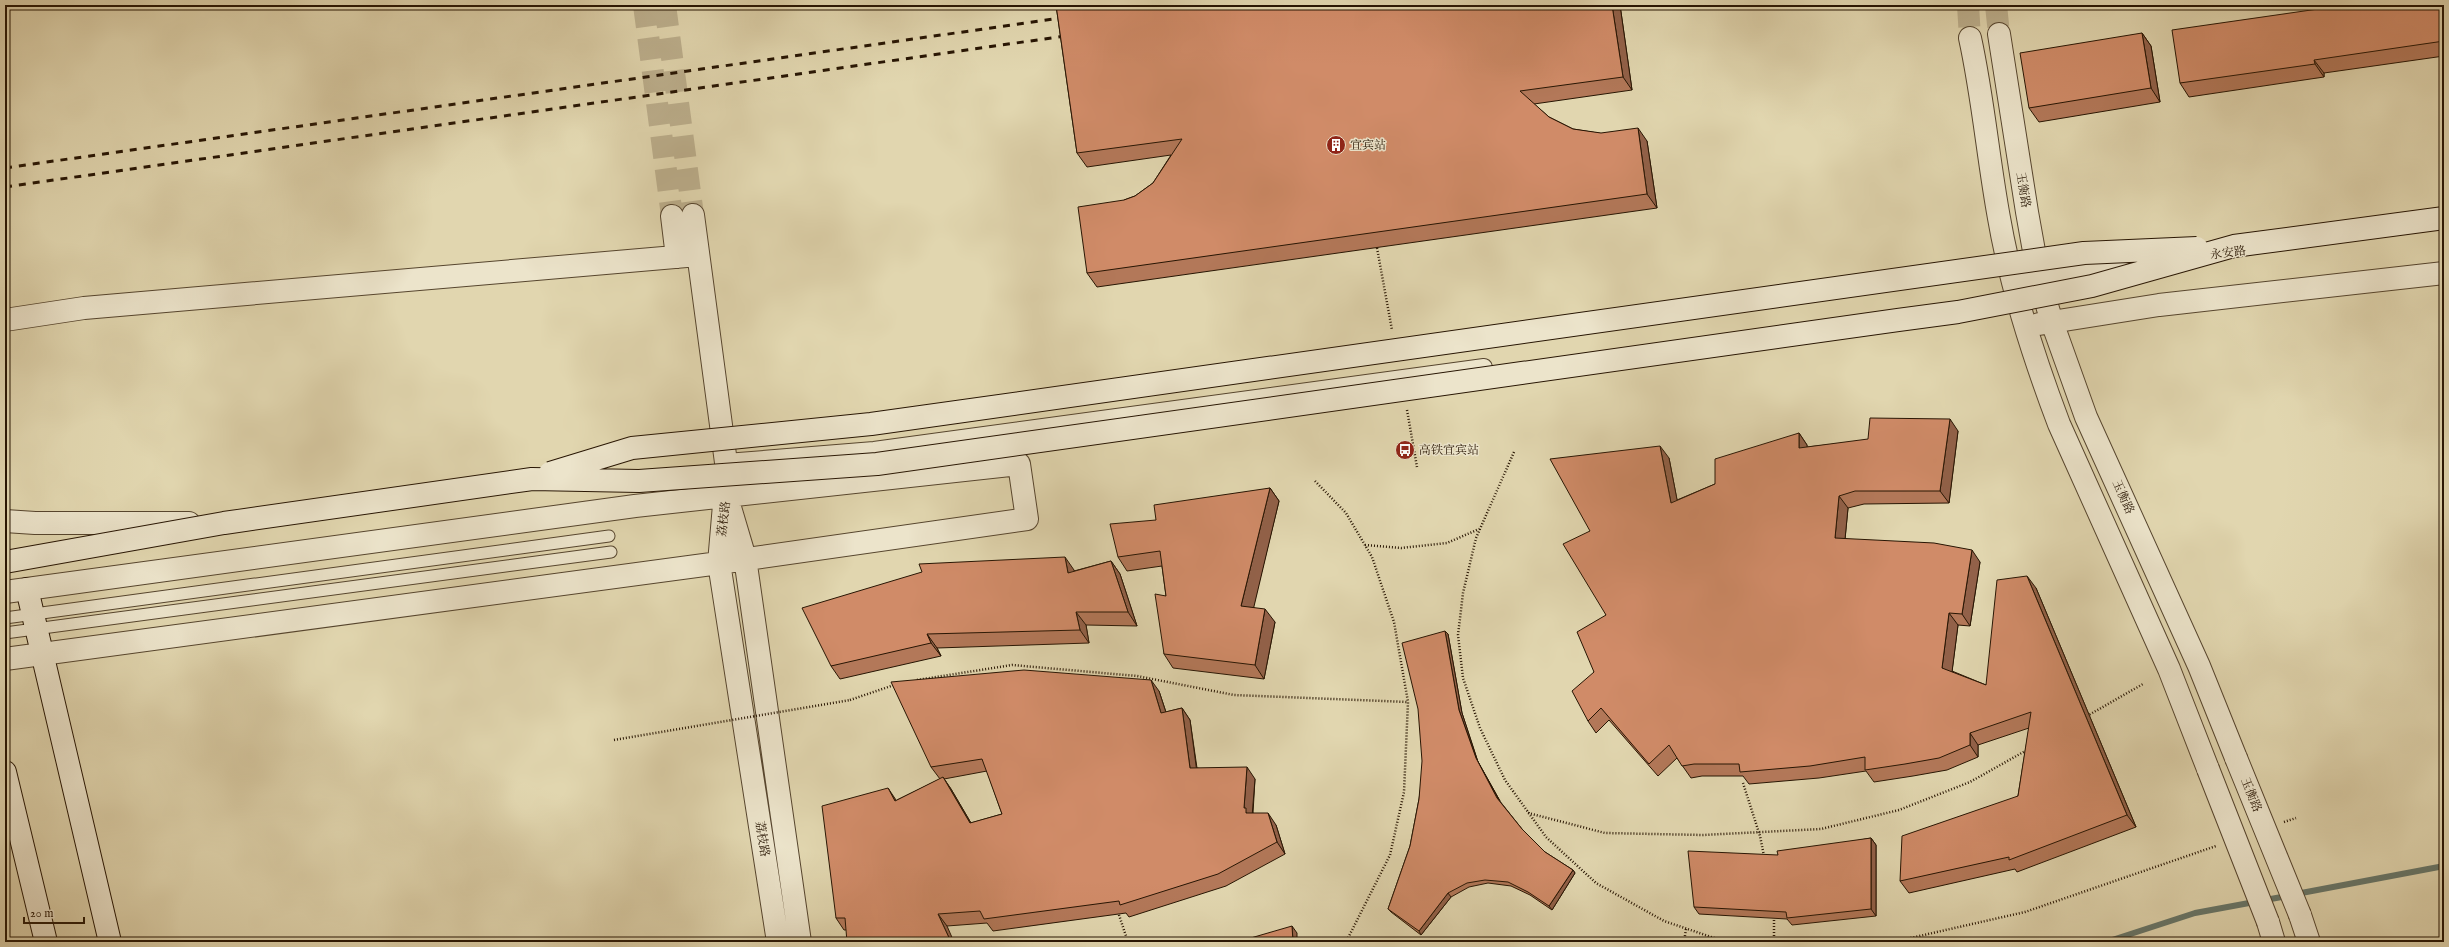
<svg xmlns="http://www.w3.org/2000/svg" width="2449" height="947" font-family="'IM FELL English','Noto Serif SC',serif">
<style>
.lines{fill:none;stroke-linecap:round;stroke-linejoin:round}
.stream{stroke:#68776a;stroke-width:6}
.tertiary-tunnel{stroke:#bcaf8d;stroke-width:22;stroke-dasharray:22 11;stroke-linecap:butt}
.service-casing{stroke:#56452e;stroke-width:13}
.pedestrian-casing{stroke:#56452e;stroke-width:18}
.tertiary-casing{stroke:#56452e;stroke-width:24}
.secondary-casing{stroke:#271503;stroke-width:24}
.path{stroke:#271503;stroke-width:2.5;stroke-dasharray:1 2;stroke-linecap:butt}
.service{stroke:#ece4cb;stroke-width:11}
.pedestrian{stroke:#ece4cb;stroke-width:16}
.tertiary{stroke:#ece4cb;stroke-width:22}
.secondary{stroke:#ece4cb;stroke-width:22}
.rail{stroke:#271503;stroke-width:3;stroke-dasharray:7 7;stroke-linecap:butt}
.tertiary-bridge-casing{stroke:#56452e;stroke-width:24;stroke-linecap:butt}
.secondary-bridge-casing{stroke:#271503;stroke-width:24;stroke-linecap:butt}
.path-bridge{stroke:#271503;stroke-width:2.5;stroke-dasharray:1 2;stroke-linecap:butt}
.tertiary-bridge{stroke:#ece4cb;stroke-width:22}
.secondary-bridge{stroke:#ece4cb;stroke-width:22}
.wall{fill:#b37859;stroke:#271503;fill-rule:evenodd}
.shaded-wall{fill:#926149;stroke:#271503}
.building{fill:#d08b68;stroke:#271503}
.labels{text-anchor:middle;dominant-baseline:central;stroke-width:3;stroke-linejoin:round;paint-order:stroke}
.poi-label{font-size:12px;fill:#271503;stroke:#ece4cb;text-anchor:start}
.street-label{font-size:12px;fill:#271503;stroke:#ece4cb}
</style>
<rect width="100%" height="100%" fill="#e1d6af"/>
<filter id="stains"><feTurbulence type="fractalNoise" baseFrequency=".005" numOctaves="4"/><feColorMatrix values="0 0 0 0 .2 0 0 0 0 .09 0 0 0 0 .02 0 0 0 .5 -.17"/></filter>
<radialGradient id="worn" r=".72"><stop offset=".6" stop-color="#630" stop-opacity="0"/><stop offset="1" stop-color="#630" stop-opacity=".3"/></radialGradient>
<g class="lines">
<path class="stream" d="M2296,894l148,-28
M2106,942l89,-29 92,-17"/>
<path class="tertiary-tunnel" d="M644,5l28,211
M665,5l28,210
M1968,5l2,33
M1996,5l3,29"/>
<defs>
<path id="service" d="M5,618l604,-82
M5,633l606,-81"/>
<path id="pedestrian" d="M726,462l148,-12 610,-83"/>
<path id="tertiary" d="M1999,34l28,178 12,67 13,43 34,95 113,249 37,92
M1970,38c13,59 18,120 29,180 12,70 35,140 60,206l110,245 39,100
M693,215l34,255 -8,93 59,379
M672,216l5,41
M2025,281l128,-20
M5,320l79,-12 614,-53
M2039,324l120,-19 285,-32
M729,504l16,54 55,384
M5,521l30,2h154
M5,592l630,-86 384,-42 8,55 -308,44 -714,96
M2300,915l9,27
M2268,922l6,20"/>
<path id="secondary" d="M27,589l83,353
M5,772l41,170"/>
</defs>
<use href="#service" class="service-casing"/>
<use href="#pedestrian" class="pedestrian-casing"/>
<use href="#tertiary" class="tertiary-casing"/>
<use href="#secondary" class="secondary-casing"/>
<path class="path" d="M1377,248l15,82
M1407,410l10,57
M1514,452l-38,86 -13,55 -5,42 5,43 17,50 25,52 41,57 50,46 68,38 62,21
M1315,481l31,32 26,44 22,65 14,80 -4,90 -14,63 -44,87
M1365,545l36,3 46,-5 32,-14
M917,680l95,-15 125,11 97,19 174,7
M850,700l44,-15
M2087,716l56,-32
M1528,813l77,20 98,2 118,-6 78,-19 71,-28 57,-32
M2284,822l12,-4
M1118,912l10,30
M1684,942l2,-13
M1893,942l132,-30 191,-66"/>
<use href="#service" class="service"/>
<use href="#pedestrian" class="pedestrian"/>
<use href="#tertiary" class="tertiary"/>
<use href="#secondary" class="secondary"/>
<path class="rail" d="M5,168l1063,-151
M5,187l1067,-152"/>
<defs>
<path id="tertiary-bridge" d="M2236,758l64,157
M2208,769l60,153"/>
<path id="secondary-bridge" d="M550,473l82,-25 239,-24 1213,-171 113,-5
M5,562l219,-39 308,-44 107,2 238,-17 1021,-144 60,-8 134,-26 142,-40 210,-28"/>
</defs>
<use href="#tertiary-bridge" class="tertiary-bridge-casing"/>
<use href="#secondary-bridge" class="secondary-bridge-casing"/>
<path class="path-bridge" d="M614,740l236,-40
M1743,783l17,53 4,20
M1774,942v-25"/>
<use href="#tertiary-bridge" class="tertiary-bridge"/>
<use href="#secondary-bridge" class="secondary-bridge"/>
</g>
<path class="wall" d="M1056,5h564l12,85 -98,14 15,13 24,12 74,12 10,67 -560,79 -10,-14 37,-73 11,-4 18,-13 18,-28 -84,12 -10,-14z
M2444,5v51l-120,17v4l-135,20 -9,-14z
M2142,33l9,13 9,56 -121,20 -10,-14z
M1958,431l-9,72 -85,1 -16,4 -3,31 135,23 -10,64 -12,-1 -6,46 34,14 50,-97 100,239 -119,45 -2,-3 -106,24 -9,-12 118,-85 11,-68 -51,17v12l-31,13 -34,6 -39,6 -8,-11 -47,7 -70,6 -6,-8h-41l-11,2 -14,-20 -19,18 -49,-56 -13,13 -8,-12 6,-49 12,-57 -16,-84 79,-73 8,42 38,-16 84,-51 8,12v2z
M1270,488l9,13 -26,106 22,15 -11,57 -91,-11 -9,-14 2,-58 -4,-30 -35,5 -9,-14 38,-37z
M1111,561l9,13 17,52 -51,-1 3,18 -152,5 4,8 -101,23 -9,-13 243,-96v1z
M1445,631l3,3 14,79 16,49 21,38 23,29 23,23 28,18 2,3 -23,37 -22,-15 -19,-9 -23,-3 -19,4 -18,10 -30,38 -30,-23 -3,-3 22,-63 9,-47z
M1159,691l7,21 16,-4 8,12 7,48 58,11 -2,34 23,12 9,29 -59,32 -97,31 -3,-4 -133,18 -6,-8 -40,3 -103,4 -8,-12 61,-118 43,-21 -9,-12zM987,771l15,43 -31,9 -20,-34 -7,-10z
M1871,838l5,7v71l-84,9 -5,-6 -88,-5 -5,-7 84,-52z"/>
<path class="shaded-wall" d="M1612,5h8l12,85 -9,-13z
M2142,33l9,13 9,56 -9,-14z
M2314,60l10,13v4l-9,-13z
M1638,128l9,13 10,67 -10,-14z
M1950,419l8,12 -9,72 -9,-12z
M1799,433l8,12v15l-8,-12z
M1660,446l9,12 11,57 -9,-12z
M1270,488l9,13 -28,118 -10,-13z
M1839,496l9,12 -4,42 -9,-12z
M1972,550l8,12 -10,64 -8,-12z
M1065,557l9,13 4,17 -10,-14z
M1111,561l9,13 17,52 -9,-14z
M2027,576l9,12 100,239 -9,-12z
M1265,609l10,13 -11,57 -9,-14z
M1076,612l10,13 3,18 -9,-13z
M1949,613l9,12 -7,55 -9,-12z
M1445,631l3,3 14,79 16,49 22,39 -24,-43 -17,-48z
M927,634l10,14 4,8 -10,-13z
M1151,680l8,11 11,34 -9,-12z
M1182,708l8,12 8,60 -8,-12z
M1970,733l8,12v12l-8,-12z
M1247,767l8,12 -3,38 -6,-4 -2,-5z
M943,777l8,12 27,46 -8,-12z
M888,788l8,12 7,13 -8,-12z
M1268,813l8,12 9,29 -8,-12z
M1871,838l5,7v71l-5,-7z
M1573,870l2,3 -23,37 -3,-4z
M1448,893l3,4 -30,38 -2,-4z
M938,914l9,12 7,16h-3z
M1292,926l5,7v9h-4z"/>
<path class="building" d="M1056,5h556l11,72 -103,14 29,26 24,12 28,4 37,-5 9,66 -560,79 -9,-66 46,-7 11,-4 18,-13 29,-44 -105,14z
M2346,5h98v36l-130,19 1,4 -135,19 -8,-53z
M2142,33l9,55 -122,20 -9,-55z
M1870,418l80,1 -10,72h-85l-16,5 -4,42 99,5 38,7 -10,64 -13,-1 -7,55 44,17 11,-105 30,-4 100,239 -118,45v-3l-109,24 2,-45 116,-40 13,-84 -61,21v12l-31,13 -34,6 -40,6v-13l-55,9 -70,6 -1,-8h-45l-12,2 -13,-21 -20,19 -48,-56 -13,13 -16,-30 22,-19 -17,-40 29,-17 -43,-71 27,-13 -40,-72 110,-13 11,57 44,-19v-25l84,-26v15l69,-9z
M1270,488l-29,118 24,3 -10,56 -91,-11 -9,-60 11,2 -6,-45 -42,6 -8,-33 46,-4 -2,-15z
M1065,557l3,16 43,-12 17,51h-52l4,18 -153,4 4,9 -100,23 -29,-58 120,-36 -3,-8z
M1445,631l14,79 17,48 21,40 25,31 23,23 28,18 -24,36 -21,-14 -20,-10 -23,-2 -18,3 -19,10 -29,38 -31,-22 22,-63 9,-47 3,-38 -4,-52 -16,-66z
M1024,670l127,10 10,33 21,-5 8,60 57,-1 -3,41h2v5h22l9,29 -59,32 -98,31 -1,-4 -135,18 -4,-8 -42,3 13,28h-104l-2,-24h-9l-14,-112 66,-18 7,13 48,-24 27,46 32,-9 -20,-55 -51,8 -40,-85z
M1871,838v71l-84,9 -1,-6 -92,-5 -6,-56 90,4 -1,-4z
M1292,926l1,16h-56z"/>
<defs>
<symbol id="building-disc" viewBox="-11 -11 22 22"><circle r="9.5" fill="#8f2418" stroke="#ece4cb"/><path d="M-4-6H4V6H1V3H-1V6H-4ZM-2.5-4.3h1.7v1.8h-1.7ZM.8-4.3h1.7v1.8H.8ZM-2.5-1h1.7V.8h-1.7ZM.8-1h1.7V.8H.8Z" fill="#fff"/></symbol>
<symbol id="bus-disc" viewBox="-11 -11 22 22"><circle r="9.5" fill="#8f2418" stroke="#ece4cb"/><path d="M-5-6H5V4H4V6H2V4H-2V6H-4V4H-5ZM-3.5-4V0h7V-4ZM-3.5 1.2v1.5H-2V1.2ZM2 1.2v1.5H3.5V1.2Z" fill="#fff"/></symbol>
</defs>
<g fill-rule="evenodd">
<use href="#building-disc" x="1325" y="134" width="22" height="22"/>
<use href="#bus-disc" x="1394" y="439" width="22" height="22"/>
</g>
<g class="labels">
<g class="poi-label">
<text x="1350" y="145">宜宾站</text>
<text x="1419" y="450">高铁宜宾站</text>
</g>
<g class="street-label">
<text transform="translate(2023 190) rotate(81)">玉衡路</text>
<text transform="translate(2228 253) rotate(-7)">永安路</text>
<text transform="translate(2123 497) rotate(66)">玉衡路</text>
<text transform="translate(724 519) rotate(-83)">荔枝路</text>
<text transform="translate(2251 795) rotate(68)">玉衡路</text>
<text transform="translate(762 839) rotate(81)">荔枝路</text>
</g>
</g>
<rect width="2449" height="947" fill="none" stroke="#e1d6af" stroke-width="20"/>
<rect x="6" y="6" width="2437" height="935" fill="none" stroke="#271503" stroke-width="2"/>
<rect x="10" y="10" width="2429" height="927" fill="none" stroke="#271503"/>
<path d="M24 917v6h60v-6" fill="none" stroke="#271503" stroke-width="2"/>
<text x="30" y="917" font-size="12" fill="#271503" stroke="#ece4cb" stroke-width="3" paint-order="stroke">20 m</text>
<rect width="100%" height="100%" filter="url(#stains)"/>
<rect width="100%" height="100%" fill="url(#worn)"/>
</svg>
